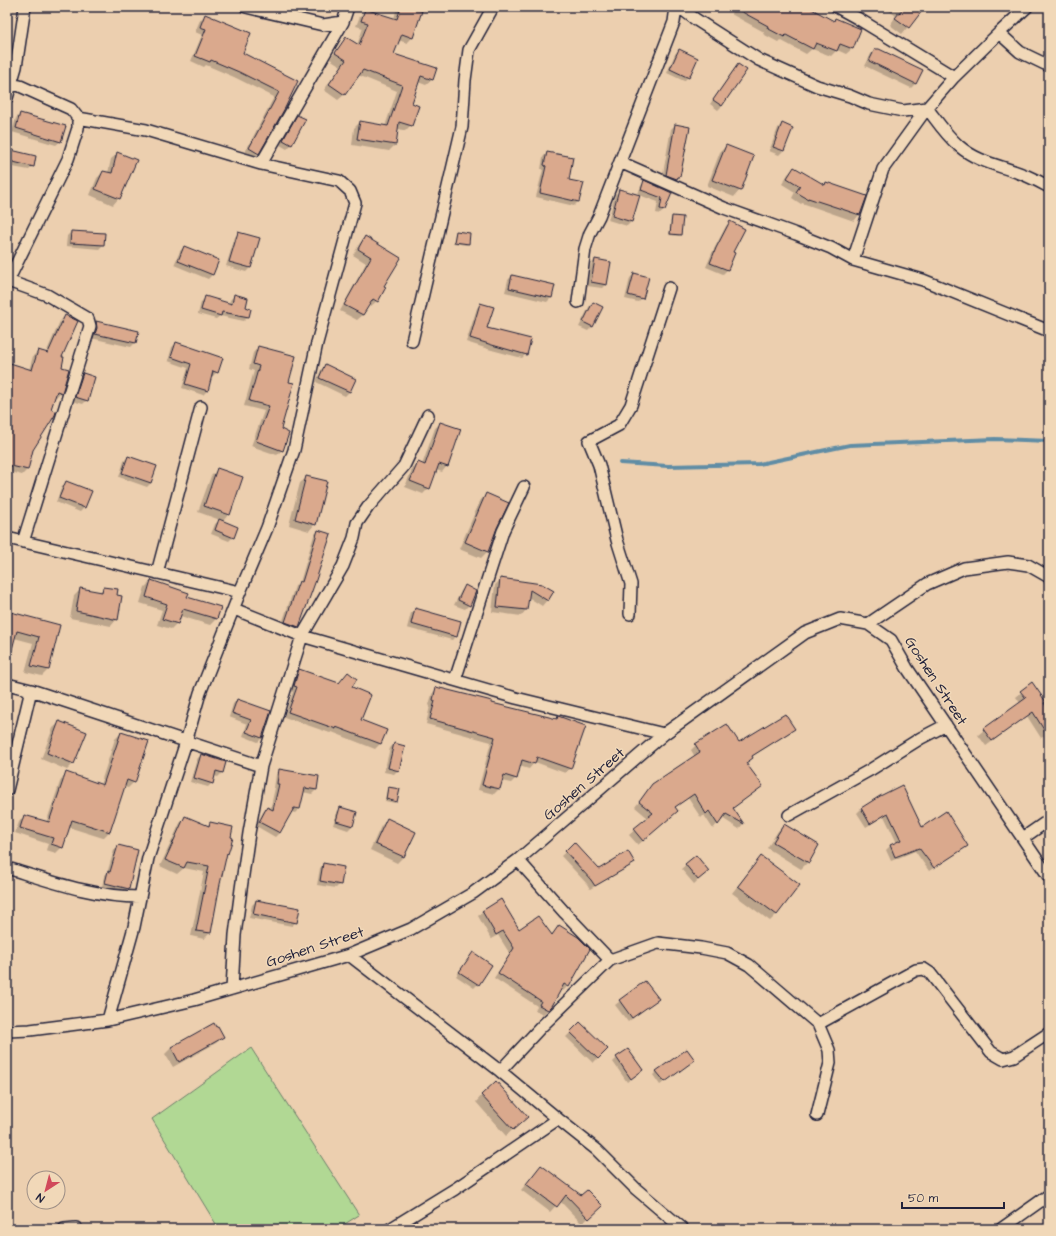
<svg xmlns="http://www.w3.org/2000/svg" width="1056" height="1236" font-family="'Architects Daughter',sans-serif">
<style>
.green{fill:#b1d894;stroke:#6a7d68}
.shadow{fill:#0003}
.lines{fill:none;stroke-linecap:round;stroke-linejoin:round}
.stream{stroke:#618da5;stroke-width:4}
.building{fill:#daa98d;stroke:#22223b}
.minor-casing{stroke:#22223b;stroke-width:14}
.minor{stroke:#f1d8b8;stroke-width:11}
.labels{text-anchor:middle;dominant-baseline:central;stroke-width:3;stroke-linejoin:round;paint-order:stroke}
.street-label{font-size:15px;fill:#22223b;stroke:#f1d8b8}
</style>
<rect width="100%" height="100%" fill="#eccfaf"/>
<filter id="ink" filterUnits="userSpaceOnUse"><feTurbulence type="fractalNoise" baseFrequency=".025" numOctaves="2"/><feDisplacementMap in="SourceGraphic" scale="8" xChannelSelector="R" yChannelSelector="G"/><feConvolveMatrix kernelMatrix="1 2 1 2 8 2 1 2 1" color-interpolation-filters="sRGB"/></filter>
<g filter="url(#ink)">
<path class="green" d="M251,1048l108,167 -22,14h-118l-67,-110z"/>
<path class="shadow" d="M401,7h5l7,30 -6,6 -9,-3 -6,15 43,14 -3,11 -6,5 -8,-3 -7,22v21l-6,6 -8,-3 -2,17 -6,6 -37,-6 2,-17 6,-6 25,4 12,-35 -39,-16 -14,20 -6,5 -14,-10 17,-24 -11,-7 11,-15 6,-6 10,7 6,-17 -7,-2 4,-10 6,-6 28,9 2,-8z
M725,7h81l27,15 2,-3 25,10 -8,20 -6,5 -9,-4 -6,6 -19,-7 -6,5 -26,-14 -2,2 -15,-8 1,-2 -33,-18 1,-3z
M884,7h40l-22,27 -12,-9 6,-9z
M206,15l36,39 54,28 -38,71 -5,6 -9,-5 30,-57 -40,-20 -28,-12 -2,2 -13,-6 11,-26 -7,-3 5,-12z
M679,50l9,27 -4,4 -17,-8 8,-19z
M875,50l46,21 -6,13 -4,4 -46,-22 6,-12z
M738,65l-16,41 -4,4 -8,-6 24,-35z
M20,114l41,27 -5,4 -44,-13 4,-14z
M298,116l6,4 -13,25 -4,4 -7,-4 14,-25z
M782,124l1,27 -4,4 -10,-4 9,-23z
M675,125l4,52 -4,4 -13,-2 9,-50z
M726,146l14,44 -6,7 -27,-11 13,-34z
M11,152l22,14 -4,4 -22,-4v-10z
M118,153l1,45 -6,7 -23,-10 7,-17 6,-6 5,1 3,-14z
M547,153l20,27 16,4 -5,18 -4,4 -38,-9 7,-28h-2l2,-12z
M794,168l30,18 3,-3 39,13 -7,19 -5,6 -52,-18 -1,1 -9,-6 3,-6 -13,-8 6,-10z
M645,182l26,11 -6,17 -5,4 -4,-1 2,-11 -19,-7 -8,27 -4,4 -19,-6 7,-25 4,-4 18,5 4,-10z
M673,217l7,17 -1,2 -10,-1 2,-17z
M730,222l2,31 2,1 -7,16 -4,4 -17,-7 6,-14 14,-27z
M71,232l32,13 -4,4 -33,-3 1,-10z
M457,232l11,12 -2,1 -13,-2 2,-9z
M239,233l20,6 -9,29 -4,4 -20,-6 9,-29z
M366,237l16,50 -5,14 -6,5 -3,-1 -5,10 -6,5 -17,-9 26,-48 -13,-8 7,-12z
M184,247l34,14 -6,14 -4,4 -34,-14 6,-14z
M595,260l11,24 -4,4 -15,-2 4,-22z
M634,274l8,24 -4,4 -13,-3 5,-21z
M512,276l41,10 -2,12 -4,4 -42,-10 3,-12z
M234,296l11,12 5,1 -2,8 -4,4 -24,-5 -4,3 -18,-5 3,-12 4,-4 24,6 1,-4z
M593,303l8,5 -9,19 -4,4 -9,-4 10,-20z
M481,304l5,25 40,25 -4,4 -34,-9 -22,-7 11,-34z
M65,316l-4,41v35l-5,5h-2l-22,53 -5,20 -5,5 -15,-4v-108l22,7 4,-14 5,-5 8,2 14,-32z
M96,322l41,10 -2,11 -4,4 -40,-9 1,-12z
M177,343l40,29 -4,4h-2l-4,15 -4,4 -21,-7 6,-20 -20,-7 4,-14z
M258,347l30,36 -8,47 2,20 -5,5 -26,-9 13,-35 -20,-5 10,-35 -5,-2 4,-16z
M7,350l3,1 -3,8z
M325,366l30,14 -6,12 -4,4 -29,-14 5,-12z
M83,374l4,26 -4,4 -11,-3 7,-23z
M441,423l6,43 -5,6 -6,-2 -7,18 -6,6 -18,-7 7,-18 6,-6 4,2 13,-37z
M128,457l23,26 -4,4 -28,-10 5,-16z
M217,470l12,44 -6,7 10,16 -4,4 -18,-7 4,-10 5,-4 -22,-8 13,-36z
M307,477l8,47 -6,7 -20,-6 11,-42z
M66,482l24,10 -6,16 -4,4 -24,-10 6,-16z
M486,494l10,34 -9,24 -6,6 -22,-9 21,-48z
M318,531l-20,95 -4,4 -13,-4 14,-40 5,-4 14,-47z
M500,580l42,5 5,15 -5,6 -14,-9 -2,13 -5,6 -29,-4 3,-27z
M151,581l35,17 30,21 -6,6 -30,-9 -3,7 -6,6 -14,-4 5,-15 -22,-7 5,-16z
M465,586l4,19 -4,4 -11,-4 7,-14z
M104,588l13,31 -6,7 -41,-8 4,-22 7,-7 17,4z
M415,609l41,27 -4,4 -45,-12 4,-15z
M7,612l52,14 -11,44 -6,6 -17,-4 8,-29 -19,-5 -6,23 -1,1z
M299,670l39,14 10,-11 2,14 10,33 26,10 -6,14 -5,5 -43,-17 -2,1 -46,-16 9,-25 -4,-1 5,-16z
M1031,684l18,24v25l-8,5 -14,-22 -41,30 -8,-11 6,-5 36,-27 -4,-6z
M437,688l118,32 3,-3 12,51 -5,5 -30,-11 -6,7 -10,-3 -3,12 -5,5 -10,-2 -2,8 -5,5 -16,-4 13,-48 -65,-18 4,-18 -1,-1 3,-11z
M237,700l33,11 -8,27 -4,4 -15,-6 4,-12 -18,-7 4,-13z
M60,722l14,41 -7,7 -26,-11 12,-31z
M793,729l-5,5 -37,23 -6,7 17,22 -29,22 10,16 -4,5 -17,-11 -9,11 -9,-14 -3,3 -13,-20 -14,10 -2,8 -34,29 -9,-10 19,-17 -13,-11 17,-22 43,-28 -4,-7 5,-5 43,-1z
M121,733l13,49 -6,6 -4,-1 -15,45 -6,6 -35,-11 -6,20 -6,6 -10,-3 2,-6 -33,-11 4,-11 5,-6 22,7 15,-44 6,-6 33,12 15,-46z
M394,744l4,26 -4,4 -10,-2 6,-24z
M201,755l21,18 -4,4 -4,-1 -2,7 -4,4 -18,-5 7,-23z
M280,770l36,20 -4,4 -9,-2 -4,17 -4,4 -4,-1 -12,21 -4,4 -19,-11 7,-14 4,-4 3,2 5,-22h-1l2,-14z
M389,788l7,13 -1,2 -10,-2 2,-12z
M880,796l41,32 46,17 -4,4 -34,22 -14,-20 -24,10 -5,-11 4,-4 7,-3 -13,-27 -18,11 -9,-14 4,-4z
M341,808l11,18 -4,4 -15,-5 4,-13z
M186,817l21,9 3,-3 22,15 -10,31 -12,64 -6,6 -13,-3 13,-64 -20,-4 -7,6 -17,-8 20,-43z
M388,819l27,13 -12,25 -6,6 -27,-13 11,-24z
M784,825l34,20 -10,17 -7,7 -34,-21 11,-17z
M574,844l24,26 36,-8 -4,4 -40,23 -3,-5 -26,-28z
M118,846l10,42 -4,4 -22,-5 2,-11 3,-3 7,-23z
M696,856l12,15 -14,13 -13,-15z
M761,857l37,29 -22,29 -6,6 -38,-28 23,-29z
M324,864l16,20 -4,4 -19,-3 3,-17z
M256,901l40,21 -4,4 -43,-8 3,-13z
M501,901l18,30 32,4 8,-9 9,60 -5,5 -3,-2 -8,17 -9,8 -8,-4 2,-4 -43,-28 16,-24 -12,-19 -7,4 -13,-23 4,-4z
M473,954l5,30 -4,4 -18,-12 13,-18z
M645,982l12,17 -29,23 -13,-17z
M580,1023l27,26 -14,14 -27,-26z
M216,1028l6,9 -6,6 -43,24 -8,-13 6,-6z
M617,1058l25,12 -15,12 -14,-20z
M694,1060l-34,25 -7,-10 4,-4z
M482,1095l38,28 -14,13 -30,-34z
M541,1166l40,31 20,9 -19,18 -22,-23 -10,11 -29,-22z"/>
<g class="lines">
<path class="stream" d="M620,463l48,3 91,-2 91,-19 145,-6 54,2"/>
</g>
<path class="building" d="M401,7h8l13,4 -9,27 -11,-4 -8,20 43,14 -4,12 -12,-4 -9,27 7,3 -7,20 -13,-4 -3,23 -39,-6 3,-18 28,5 14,-41 -39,-15 -18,25 -16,-11 17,-24 -11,-7 11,-16 13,8 9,-22 -7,-2 4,-12 32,10z
M733,7h75l26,14 1,-3 26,11 -8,20 -13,-5 -3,7 -21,-8 -3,6 -27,-14 -2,2 -17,-9 1,-2z
M904,7h21l-16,21 -14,-10z
M205,14l46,19 -8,20 55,28 -13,27 -26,46 -10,-6 30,-56 -40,-20 -28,-12 -1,2 -15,-6 11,-27 -6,-2z
M679,49l19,9 -9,20 -19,-9z
M875,49h4l44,21 -7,14 -47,-23z
M738,64l9,6 -25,36 -9,-6z
M20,113l46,13 -5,16 -45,-14z
M297,115l9,4 -14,26 -9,-5z
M782,123l11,5 -9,23 -11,-4z
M675,124l15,3 -10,50h-2l-1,2 -11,-4z
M726,145l28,11 -13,35 -29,-11z
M11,150l25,6 -2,11 -25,-6z
M117,152l20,8 -17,39 -25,-10 8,-18 9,2z
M547,152l26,5 -4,23 15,3 -5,19 -39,-9 6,-27 -2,-1z
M794,167l31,18 1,-3 41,14 -7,19 -52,-17v1l-12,-7 4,-6 -13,-8z
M644,180l28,13 -7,17 -5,-1 2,-11 -21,-8z
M619,189l21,6 -8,27 -20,-6z
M672,216l11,1 -2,18 -11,-1z
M730,221l15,8 -12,23 2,1 -7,17 -18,-7 6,-15z
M71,231l34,2 -1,12 -34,-2z
M456,231l14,2 -1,11 -15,-2z
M238,232l22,6 -9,30 -22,-6z
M365,236l36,22 -17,28 2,1 -8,15 -5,-3 -10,16 -19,-10 27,-48 -13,-8z
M184,246l35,14 -6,15 -35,-14z
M595,259l16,3 -4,23 -16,-3z
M634,273l15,4 -6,22 -15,-4z
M512,275l43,10 -3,13 -43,-10z
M234,294l14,4 -2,9 5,2 -2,8 -27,-5 -1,4 -20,-6 4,-14 27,8z
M593,302l10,5 -10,20 -10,-5z
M480,303l14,4 -7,21 44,11 -4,16 -35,-10 -22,-7z
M65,315l13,6 -16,36h2l-2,10 7,2 -7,24 -5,-2 -6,18 5,3 -1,3 -22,35 -5,20 -21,-5v-103l25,8 6,-20 10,3z
M96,321l43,10 -3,12 -41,-9 2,-6z
M176,342l47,16 -5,15 -5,-2 -5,20 -23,-7 6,-20 -20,-7z
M258,346l38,10 -7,26 5,1 -13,46 8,4 -6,18 -27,-10 13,-35 -20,-5 10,-35 -6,-2z
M325,364l31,15 -6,13 -31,-14z
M83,373l12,4 -7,24 -13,-4z
M440,422l21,7 -13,38 -9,-3 -9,25 -20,-8 8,-19 7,3z
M128,456l29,10 -6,17 -29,-10z
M217,468l26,9 -13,38 -26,-9z
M306,476l21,5 -11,44 -21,-6z
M66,481l26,10 -7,17 -26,-10z
M486,493l23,10 -12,25 -9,24 -23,-10z
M219,519l19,8 -4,11 -19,-8z
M318,530l13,4 -15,46 -17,47 -14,-5 14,-41 3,1z
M500,578l42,6 12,7 -6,10 -18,-11 -3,20 -30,-3z
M151,580l38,13 -2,4 34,10 -4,12 -34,-10 -5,15 -16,-5 5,-15 -21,-7z
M465,585l11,6 -6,15 -12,-6z
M103,587l15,2 -1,6 5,1 -4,24 -42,-9 4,-23 22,4z
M415,608l46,13 -4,16 -46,-13z
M7,611l53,14 -11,45 -18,-4 8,-29 -22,-6 -6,22h-4z
M299,669l40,14 9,-11 9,7 -5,8 19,8 -10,25 26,10 -6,14 -45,-17v2l-48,-17 9,-25 -3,-1z
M1032,682l14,20 -2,1 5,8v27l-16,-26 -41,29 -9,-12 43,-31 -6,-7z
M436,687l56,14v2l65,16 1,-3 28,10 -15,43 -34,-12 -2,7 -13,-4 -5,19 -13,-4 -4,14 -18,-4 13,-48 -65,-18 5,-18 -2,-1z
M237,699l34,12 -9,27 -16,-6 5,-12 -19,-7z
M785,714l10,15 -43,27 1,2 -7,5 17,23 -30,22 11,16 -18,-10 -8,11 -9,-14 -3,3 -12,-20 -19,13 3,4 -35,30 -10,-12 20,-16 -14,-11 13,-18 48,-32 -5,-8 32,-20 12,18z
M59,721l28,11 -13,32 -27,-11z
M121,732l28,9 -14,42 -8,-3 -17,52 -38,-12 -9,28 -12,-4 2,-6 -33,-10 4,-13 25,7 17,-50 37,13z
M394,743l11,3 -6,25 -11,-3z
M201,754l25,8 -3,11 -7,-2 -3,13 -19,-6z
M279,769l40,7 -2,14 -12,-2 -5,21 -6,-1 -14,25 -21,-11 8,-15 6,3 6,-26h-2z
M902,785l20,42 24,-16 22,35 -34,22 -15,-20 -24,9 -5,-12 11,-5 -13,-27 -18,11 -9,-16 19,-12z
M388,787l12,2 -3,13 -11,-3z
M340,807l17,5 -4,14 -17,-5z
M185,816l24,10 1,-4 23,5 -2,10 2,1 -5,16 -1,-1 -7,31 -9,49 -15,-2 13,-65 -22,-4 -3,6 -19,-8z
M387,818l29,14 -12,25 -29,-13z
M784,824l35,21 -10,18 -36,-21z
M574,842l25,27 29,-18 7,12 -40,23 -4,-6 -26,-29z
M118,845l20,5 -9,39 -24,-6 3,-12 2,1z
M696,855l13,16 -11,9 -13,-16z
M761,856l39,29 -23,30 -39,-29z
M323,863l21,4 -3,18 -21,-4z
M501,899l18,30 19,-13 14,19 7,-10 19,12 12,12 -21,38 -5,-3 -12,22 -4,4 -9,-5 2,-4 -43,-28 16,-25 -11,-17 -7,4 -14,-24z
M256,900l44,8 -3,15 -44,-9z
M473,952l19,13 -13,20 -20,-13z
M645,981l14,18 -27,19 -13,-18z
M580,1022l28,27 -10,10 -28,-27z
M214,1023l2,4 2,-1 6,11 -45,25 -8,-15z
M628,1049l15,21 -12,9 -15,-22z
M687,1049l8,11 -30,22 -9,-11z
M496,1081l32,36 -15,13 -32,-35z
M541,1165l40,30 6,-5 16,16 -14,13 -23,-24 -9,12 -31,-23z"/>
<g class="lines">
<defs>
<path id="minor" d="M246,7l77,18 20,-3 5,-15
M679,7l16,12 64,41 58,26 33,10 19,8 34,7 24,-3 27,-31 45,-44 28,-26
M837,7l20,11 97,59
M999,33l21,19 29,14
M7,98l4,-14
M78,118l68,12 115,34 78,17 11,10 5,12 -38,140 -23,107 -27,78 -27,64
M620,162l104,46 72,26 35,14 22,12 70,20 126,51
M261,164l82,-142
M853,260l30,-91 44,-61c10,13 19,27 32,38 19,17 45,20 68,30 7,3 15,7 22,11
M7,276l1,5 39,14 41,24 2,7 -67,216
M7,283l61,-124 10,-31v-10l-7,-9 -51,-23 -9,-2 5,-17 9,-60
M578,302l7,-53 5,-16 9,-17 75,-194 2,-15
M412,341l50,-214 3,-47 4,-30 24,-43
M7,538l233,54 -40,101 -14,49 -38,116 -14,69 -26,93
M157,573l44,-166
M234,609l68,27 214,62 148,36
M630,614l1,-30 -14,-44 -18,-75 -10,-24 30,-16 12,-20 38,-117
M868,624l59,-40 37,-16 44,-6 20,3 21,12
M455,680l48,-149 21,-44
M7,684l24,6 230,76
M7,790l24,-100
M789,815l81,-45 51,-32 25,-13
M1023,838l26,-18
M7,868c43,13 87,29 132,29
M349,955l151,116 58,48
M610,960l48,-17 43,5 26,5 22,12 69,59 11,26 1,13 -13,52
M232,989l3,-54 6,-46 8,-56 12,-67 41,-130 41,-70 11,-28 3,-15 11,-16 36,-41 24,-51
M818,1024l98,-54 8,-1 6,4 61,79 12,7 11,-3 35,-23
M7,1031l23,-1 78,-10 86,-20 155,-45 62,-26 62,-36 45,-33 146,-126 141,-101 35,-14 28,5 23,16 16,28 142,209
M500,1071l41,-44 69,-67 -45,-47 -47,-53
M64,1229l12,-1 1,1
M390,1229l65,-40 103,-70 39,31 39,39 47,40
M1001,1229l48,-34"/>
</defs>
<use href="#minor" class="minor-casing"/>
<use href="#minor" class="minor"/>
</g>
</g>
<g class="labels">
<g class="street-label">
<text transform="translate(936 681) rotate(57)">Goshen Street</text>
<text transform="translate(584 784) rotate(-41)">Goshen Street</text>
<text transform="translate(315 947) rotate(-18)">Goshen Street</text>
</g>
</g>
<rect width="1056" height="1236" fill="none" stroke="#f1d8b8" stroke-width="24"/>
<rect x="12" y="12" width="1032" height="1212" fill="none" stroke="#22223b" stroke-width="1.5" filter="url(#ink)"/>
<g transform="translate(46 1190) rotate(216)"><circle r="19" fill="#f1d8b8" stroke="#9e8f86"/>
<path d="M0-3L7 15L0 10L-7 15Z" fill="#d1495b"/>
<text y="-6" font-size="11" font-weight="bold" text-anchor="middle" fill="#22223b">N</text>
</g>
<path d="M902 1202v6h102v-6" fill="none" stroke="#22223b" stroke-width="2"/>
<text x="908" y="1202" font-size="12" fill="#22223b" stroke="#f1d8b8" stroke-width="3" paint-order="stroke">50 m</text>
</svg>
